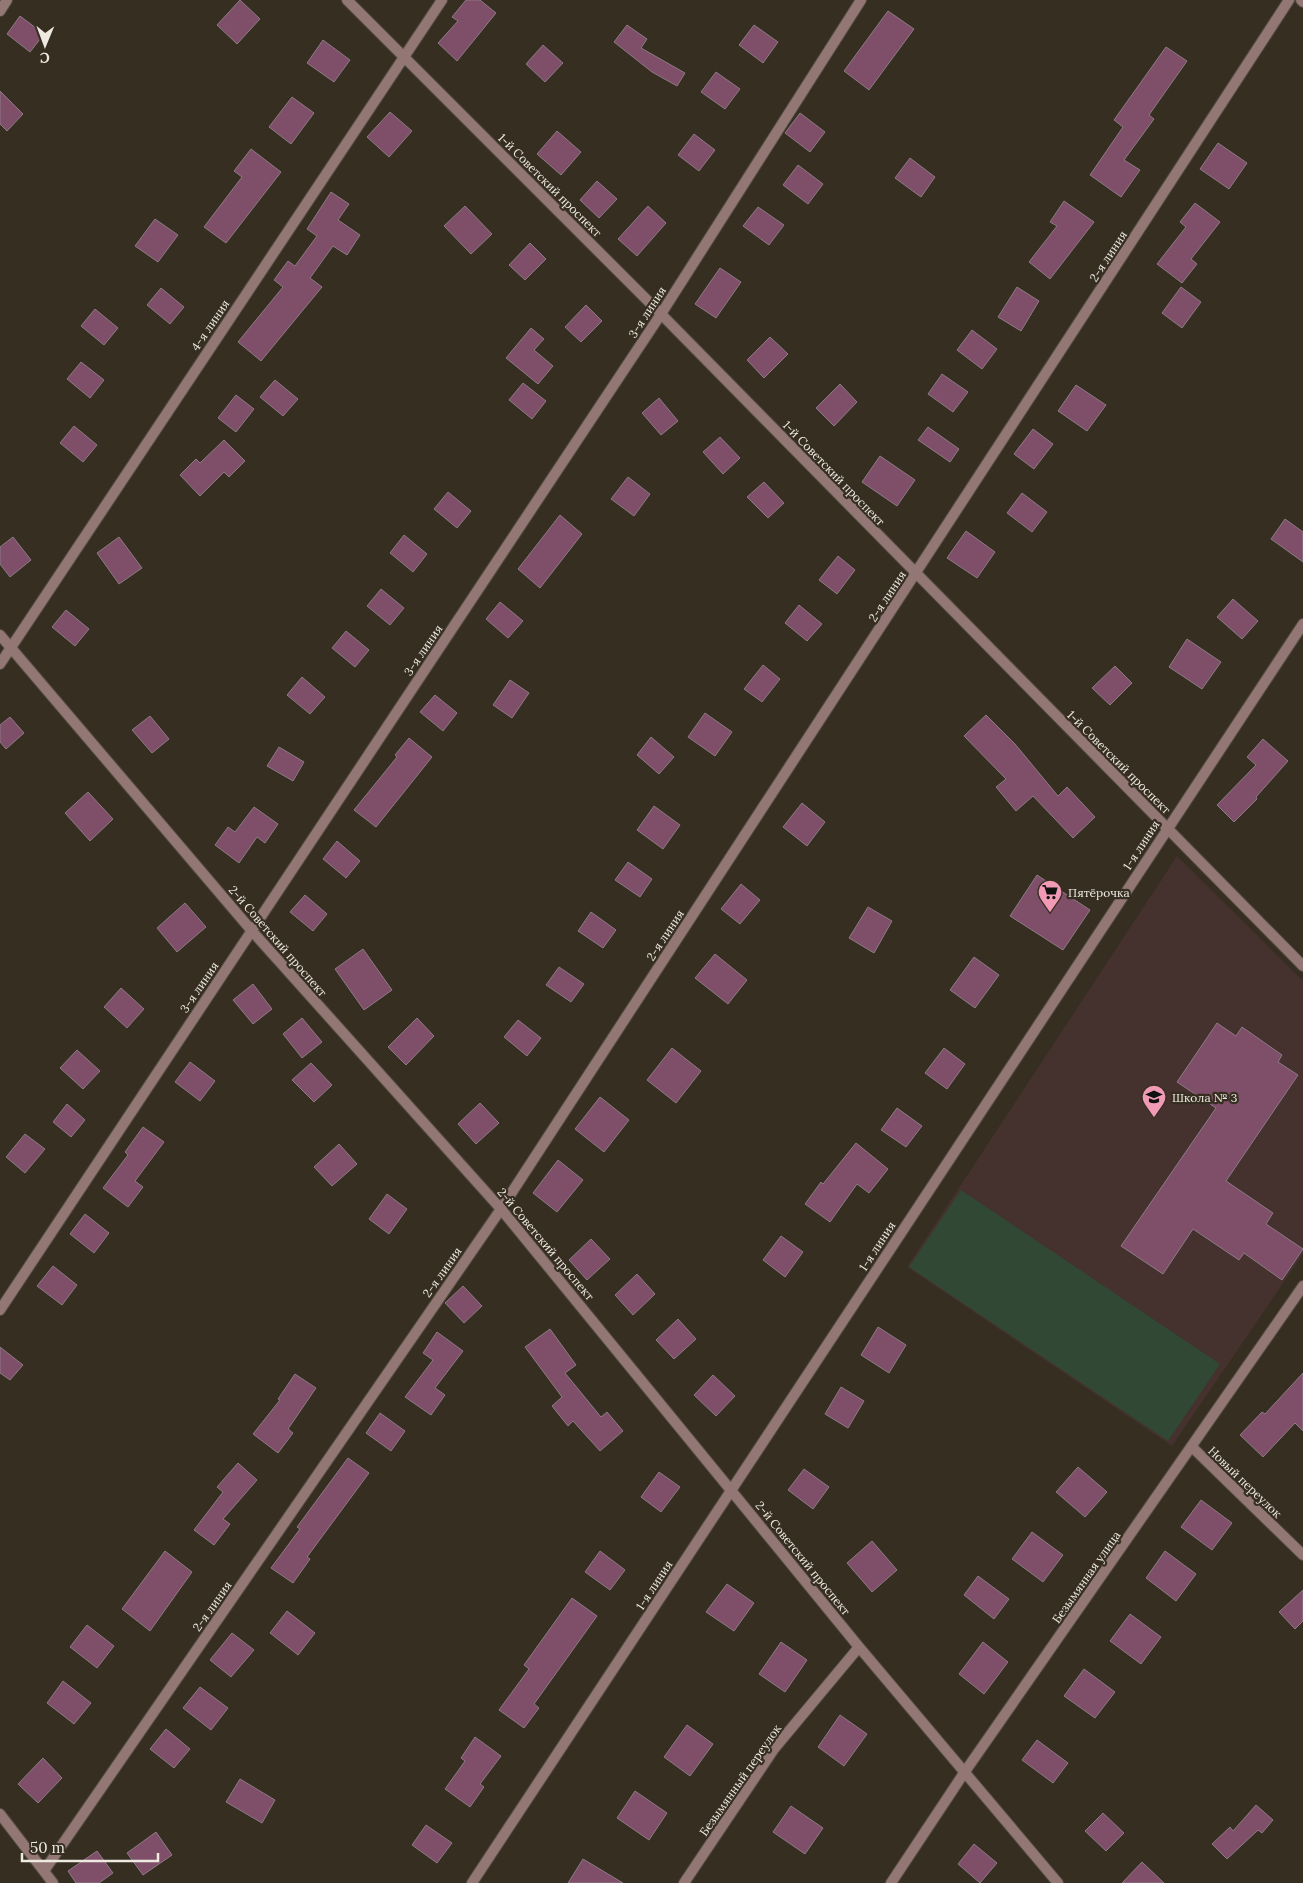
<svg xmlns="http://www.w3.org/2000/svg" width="1303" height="1883" font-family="Lora,serif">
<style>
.education{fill:#45312e}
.pitch{fill:#314834}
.building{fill:#7f4f6a;stroke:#8c7b84}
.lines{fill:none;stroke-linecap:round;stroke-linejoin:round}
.street-casing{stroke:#534c40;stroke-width:12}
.street{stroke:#927774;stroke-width:10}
.labels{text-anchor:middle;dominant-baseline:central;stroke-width:4.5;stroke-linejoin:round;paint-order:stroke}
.street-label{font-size:12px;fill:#eee9e1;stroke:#362e21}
.poi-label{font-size:12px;fill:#eee9e1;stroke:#362e21;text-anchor:start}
</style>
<rect width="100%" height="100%" fill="#362e21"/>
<path class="education" d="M1177,856l126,125v273l-131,192 -265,-179z"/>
<path class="pitch" d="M961,1190l259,174 -52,77 -259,-174z"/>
<path class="building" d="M240,0l20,19 -23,25 -20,-19z
M466,0h14l16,13 -39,48 -19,-18 20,-22 -6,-4z
M888,11l26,18 -45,61 -25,-19z
M20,16l24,18 -14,18 -23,-18z
M627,25l20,14 -6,9 44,25 -8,13 -25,-14 -38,-30z
M754,25l24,17 -15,21 -24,-18z
M323,40l27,20 -16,22 -27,-19z
M543,45l20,18 -18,19 -19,-18z
M1166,47l21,14 -38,54 5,4 -30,41 16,10 -19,27 -31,-22 33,-48 -9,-7z
M716,72l24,17 -15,20 -24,-17z
M0,91l23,23 -16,17 -7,-7z
M292,97l22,16 -23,31 -22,-17z
M390,112l22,19 -23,26 -22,-20z
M800,113l25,19 -15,20 -25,-19z
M557,131l24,21 -20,23 -24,-21z
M694,134l21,16 -16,21 -21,-16z
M1218,143l29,20 -18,26 -29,-20z
M251,149l30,23 -55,71 -22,-16 38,-50 -8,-6z
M910,158l25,19 -14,20 -26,-19z
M798,165l25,19 -15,20 -25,-19z
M597,181l20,18 -18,19 -19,-18z
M331,192l18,12 -11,16 22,15 -13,20 -14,-9 -23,32 12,9 -61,74 -23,-19 45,-55 -9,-7 14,-19 7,5 22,-30 -10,-7z
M1064,201l30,21 -44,57 -21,-17 28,-36 -7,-4z
M1195,203l25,19 -29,37 6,5 -15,19 -25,-19 29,-37 -6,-5z
M465,206l27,28 -21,20 -27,-28z
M648,206l18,17 -29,33 -19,-17z
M758,207l26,18 -15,20 -26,-19z
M155,219l23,16 -20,27 -23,-16z
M530,243l16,16 -21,21 -16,-15z
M720,268l21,14 -25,36 -21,-14z
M1017,287l22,14 -18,30 -23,-14z
M1181,287l20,15 -19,26 -20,-15z
M161,288l23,19 -14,17 -23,-19z
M586,305l16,16 -21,21 -16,-15z
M95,309l23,19 -14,17 -23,-19z
M531,328l13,11 -10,11 19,16 -15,18 -32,-26z
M972,330l25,19 -15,20 -25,-19z
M770,337l18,17 -24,24 -17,-18z
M81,362l23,18 -14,18 -23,-19z
M942,374l26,18 -15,20 -25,-18z
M275,380l23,19 -15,17 -23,-19z
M523,383l23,18 -14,18 -23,-19z
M840,384l17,18 -23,24 -18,-18z
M1076,385l30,20 -19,26 -29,-20z
M236,395l18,14 -18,23 -18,-14z
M659,398l19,23 -17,14 -19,-22z
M74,426l23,19 -14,17 -23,-19z
M928,427l31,22 -9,13 -32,-22z
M1033,429l20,15 -19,25 -20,-15z
M720,437l20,21 -17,16 -20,-22z
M224,440l21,21 -16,16 -5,-5 -24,24 -20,-21 16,-16 4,4z
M880,456l35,24 -18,26 -35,-24z
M628,477l22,17 -16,22 -23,-17z
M764,482l20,21 -16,15 -21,-21z
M448,492l23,19 -14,17 -23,-19z
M1022,493l25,19 -15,20 -25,-19z
M560,515l22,19 -42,54 -22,-19z
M1285,519l18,13v30l-32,-23z
M966,531l29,21 -18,26 -30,-20z
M404,535l23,19 -14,18 -23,-19z
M13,537l18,23 -21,17 -10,-13v-17z
M119,537l23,31 -23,16 -22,-31z
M838,556l17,14 -18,24 -18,-14z
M381,589l23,19 -14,17 -23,-19z
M1233,599l25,22 -16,18 -25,-22z
M500,602l23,19 -15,17 -22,-19z
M799,605l23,19 -15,17 -22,-18z
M66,610l23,19 -14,17 -23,-19z
M346,631l23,19 -14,17 -23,-19z
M1187,639l34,23 -19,27 -33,-22z
M763,665l17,14 -18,23 -18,-13z
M1115,666l17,17 -22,22 -18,-17z
M302,677l23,20 -15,17 -23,-19z
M510,680l19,13 -17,25 -19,-13z
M435,695l22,18 -14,18 -23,-19z
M705,713l27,19 -17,24 -27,-19z
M986,715l29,29 43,52 9,-9 28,30 -22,21 -40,-42 -17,15 -20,-24 10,-8 -42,-43z
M150,716l19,23 -17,14 -20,-23z
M10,717l14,16 -18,16 -6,-7v-17z
M651,737l23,20 -15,17 -22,-19z
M409,738l23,19 -56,70 -22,-17 43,-53 -2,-2z
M1263,739l25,22 -32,36 1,2 -23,23 -17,-17 39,-40 -9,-8z
M279,747l25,15 -11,19 -26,-15z
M88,792l25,27 -23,22 -25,-28z
M802,803l23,19 -18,24 -24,-19z
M654,806l26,19 -17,24 -26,-19z
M254,807l24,17 -13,19 -8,-6 -18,26 -24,-18 13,-18 7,5z
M337,841l23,20 -14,17 -23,-19z
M628,862l24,17 -12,18 -25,-17z
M1037,875l53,35 -27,40 -53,-34z
M741,884l19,16 -20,24 -19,-15z
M305,895l22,19 -14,17 -23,-19z
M185,903l21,24 -29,25 -20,-24z
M868,907l24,14 -18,32 -25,-15z
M591,912l25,18 -13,18 -25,-17z
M363,949l29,41 -28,20 -29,-41z
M715,954l32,26 -19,24 -33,-26z
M974,957l25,18 -24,33 -25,-18z
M559,967l25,17 -13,18 -25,-17z
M253,984l19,25 -19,15 -20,-24z
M121,988l23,21 -17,19 -23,-21z
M302,1018l20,24 -20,16 -19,-24z
M417,1018l17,18 -28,29 -18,-18z
M518,1020l23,18 -14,18 -23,-19z
M1217,1023l19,13 6,-9 40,28 -4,7 20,13 -72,106 47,32 -7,11 37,25 -21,31 -38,-27 -5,7 -46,-31 -30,45 -42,-28 95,-138 -39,-26z
M672,1048l29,23 -25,32 -29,-23z
M944,1048l21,16 -18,25 -22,-16z
M77,1050l23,21 -17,18 -23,-21z
M190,1062l25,19 -15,20 -25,-19z
M311,1063l21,22 -18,17 -22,-22z
M600,1097l29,23 -25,32 -29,-23z
M480,1103l19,20 -23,21 -18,-20z
M67,1104l18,16 -14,17 -18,-15z
M897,1108l25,18 -16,21 -25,-17z
M143,1127l21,15 -29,39 8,6 -15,20 -25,-19 25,-33 -3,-3z
M25,1134l20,15 -20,24 -19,-16z
M856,1143l32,26 -19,24 -12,-9 -27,38 -25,-18 16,-22 2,2z
M339,1144l18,20 -25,22 -18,-19z
M558,1160l25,20 -26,32 -24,-19z
M387,1194l20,15 -18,25 -20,-15z
M85,1214l24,19 -15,20 -24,-19z
M781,1236l22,16 -18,25 -22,-17z
M591,1239l19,20 -23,21 -18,-20z
M53,1266l24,19 -15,20 -25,-19z
M637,1274l18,20 -22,21 -18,-20z
M463,1286l19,20 -18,17 -19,-20z
M678,1319l18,20 -22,20 -18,-19z
M878,1327l28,18 -17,28 -28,-18z
M550,1329l26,36 -11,8 36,44 6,-5 16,19 -23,20 -27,-30 -5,5 -16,-20 10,-9 -37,-50z
M437,1332l26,19 -28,37 10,7 -14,20 -26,-18 28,-37 -10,-7z
M0,1347l23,18 -13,15 -10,-7z
M1303,1373v58l-8,-8 -32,34 -23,-22 22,-23 3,2z
M295,1374l21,14 -28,41 5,4 -15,20 -25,-19 27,-34 -2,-1z
M713,1375l22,21 -19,20 -22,-21z
M841,1387l23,14 -16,27 -23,-14z
M380,1413l25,18 -14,20 -25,-18z
M348,1458l21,15 -62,84 3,2 -17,24 -22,-15 29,-39 -3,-2z
M238,1463l19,17 -34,39 7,5 -16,21 -20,-15 29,-38 -6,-5z
M1078,1467l29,25 -22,25 -29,-25z
M804,1469l25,18 -16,22 -25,-19z
M659,1472l21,15 -19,25 -20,-15z
M1201,1500l31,23 -20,27 -31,-23z
M1032,1532l31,23 -20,27 -31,-23z
M872,1541l25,29 -25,22 -25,-29z
M165,1551l27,21 -42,59 -28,-22z
M600,1551l25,19 -15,20 -25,-18z
M1165,1551l31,23 -20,27 -30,-23z
M978,1576l31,23 -15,20 -30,-24z
M727,1584l27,19 -20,28 -28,-19z
M1303,1590v31l-8,8 -16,-17z
M572,1598l25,18 -63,88 5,4 -15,20 -25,-18 30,-41 -5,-4z
M287,1611l28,22 -17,22 -28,-22z
M1130,1614l31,23 -20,27 -31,-23z
M87,1625l27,21 -17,22 -27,-21z
M232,1633l22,17 -23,27 -21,-17z
M781,1642l26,18 -22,32 -26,-18z
M983,1642l25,20 -24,32 -25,-20z
M1084,1669l31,23 -20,26 -31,-22z
M63,1681l28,22 -17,21 -27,-21z
M200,1687l28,21 -17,22 -28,-22z
M840,1715l27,19 -23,32 -26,-19z
M687,1725l26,19 -23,32 -26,-19z
M166,1729l24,20 -16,19 -24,-19z
M475,1737l26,19 -21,28 4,3 -14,20 -25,-18 20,-28 -4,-3z
M1037,1740l31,23 -15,20 -31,-23z
M43,1758l19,20 -24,25 -20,-19z
M240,1779l35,21 -13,23 -36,-21z
M635,1791l32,22 -18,27 -32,-22z
M1256,1805l17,15 -11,13 -4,-3 -31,29 -15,-15 18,-17 3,4z
M791,1806l32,22 -18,26 -32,-22z
M1103,1813l21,20 -18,18 -21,-20z
M426,1825l26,18 -15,20 -25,-18z
M156,1832l16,23 -29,20 -16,-22z
M974,1844l23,19 -17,20 -22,-19z
M97,1851l16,22 -14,10h-23l-8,-12z
M583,1859l40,24h-55z
M1142,1862l22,21h-42z"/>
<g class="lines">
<defs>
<path id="street" d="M347,0l314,314 642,652
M1301,0l2,2
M0,11l7,-11
M0,635l252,296 249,278 358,438 199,236
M0,664l442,-664
M0,1310l661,-996 200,-314
M1192,1447l111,108
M0,1814l53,69
M44,1871l457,-662 788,-1209
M472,1883l831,-1259
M684,1883l90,-134 85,-102
M891,1883l73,-110 339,-487"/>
</defs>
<use href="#street" class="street-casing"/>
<use href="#street" class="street"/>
</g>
<defs>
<symbol id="supermarket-pin" viewBox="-11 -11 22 30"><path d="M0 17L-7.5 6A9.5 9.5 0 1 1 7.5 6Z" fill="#f09ab6" stroke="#362e21"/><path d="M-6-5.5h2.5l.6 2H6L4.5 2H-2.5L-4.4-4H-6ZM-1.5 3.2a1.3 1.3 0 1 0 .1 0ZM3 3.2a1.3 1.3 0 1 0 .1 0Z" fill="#111"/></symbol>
<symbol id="school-pin" viewBox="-11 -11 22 30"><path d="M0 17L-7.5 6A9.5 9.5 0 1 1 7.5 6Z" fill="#f09ab6" stroke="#362e21"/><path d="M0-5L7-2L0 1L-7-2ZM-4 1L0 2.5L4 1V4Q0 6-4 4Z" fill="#111"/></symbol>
</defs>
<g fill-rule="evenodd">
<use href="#supermarket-pin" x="1036" y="878" width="28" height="38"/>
<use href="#school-pin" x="1140" y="1083" width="28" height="38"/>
</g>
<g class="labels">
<g class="street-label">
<text transform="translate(550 185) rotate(45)">1-й Советский проспект</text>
<text transform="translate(1108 256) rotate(-57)">2-я линия</text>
<text transform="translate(647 312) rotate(-57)">3-я линия</text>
<text transform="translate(210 325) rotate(-56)">4-я линия</text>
<text transform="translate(834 473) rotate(46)">1-й Советский проспект</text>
<text transform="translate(887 596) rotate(-57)">2-я линия</text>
<text transform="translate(423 650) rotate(-56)">3-я линия</text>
<text transform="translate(1119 762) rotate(45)">1-й Советский проспект</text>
<text transform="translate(1141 845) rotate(-57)">1-я линия</text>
<text transform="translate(665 935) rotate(-57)">2-я линия</text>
<text transform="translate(278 941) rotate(49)">2-й Советский проспект</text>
<text transform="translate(199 987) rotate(-56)">3-я линия</text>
<text transform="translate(546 1244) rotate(50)">2-й Советский проспект</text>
<text transform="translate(877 1246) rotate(-57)">1-я линия</text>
<text transform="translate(442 1272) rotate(-55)">2-я линия</text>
<text transform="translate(1245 1482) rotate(44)">Новый переулок</text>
<text transform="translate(803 1558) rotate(51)">2-й Советский проспект</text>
<text transform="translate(1086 1577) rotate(-55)">Безымянная улица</text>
<text transform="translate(654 1585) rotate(-57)">1-я линия</text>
<text transform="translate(212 1606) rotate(-55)">2-я линия</text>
<text transform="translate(740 1780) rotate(-55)">Безымянный переулок</text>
</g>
<g class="poi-label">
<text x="1068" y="892">Пятёрочка</text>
<text x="1172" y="1097">Школа № 3</text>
</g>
</g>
<g transform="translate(45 45) rotate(181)" stroke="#362e21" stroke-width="4" paint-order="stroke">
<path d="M0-4L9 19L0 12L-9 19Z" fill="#eee9e1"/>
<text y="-8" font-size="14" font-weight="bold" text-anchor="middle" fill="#eee9e1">С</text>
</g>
<path d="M22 1853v8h136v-8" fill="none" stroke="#eee9e1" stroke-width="2.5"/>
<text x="30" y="1853" font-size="15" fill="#eee9e1" stroke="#362e21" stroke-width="4" paint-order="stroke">50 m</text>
</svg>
